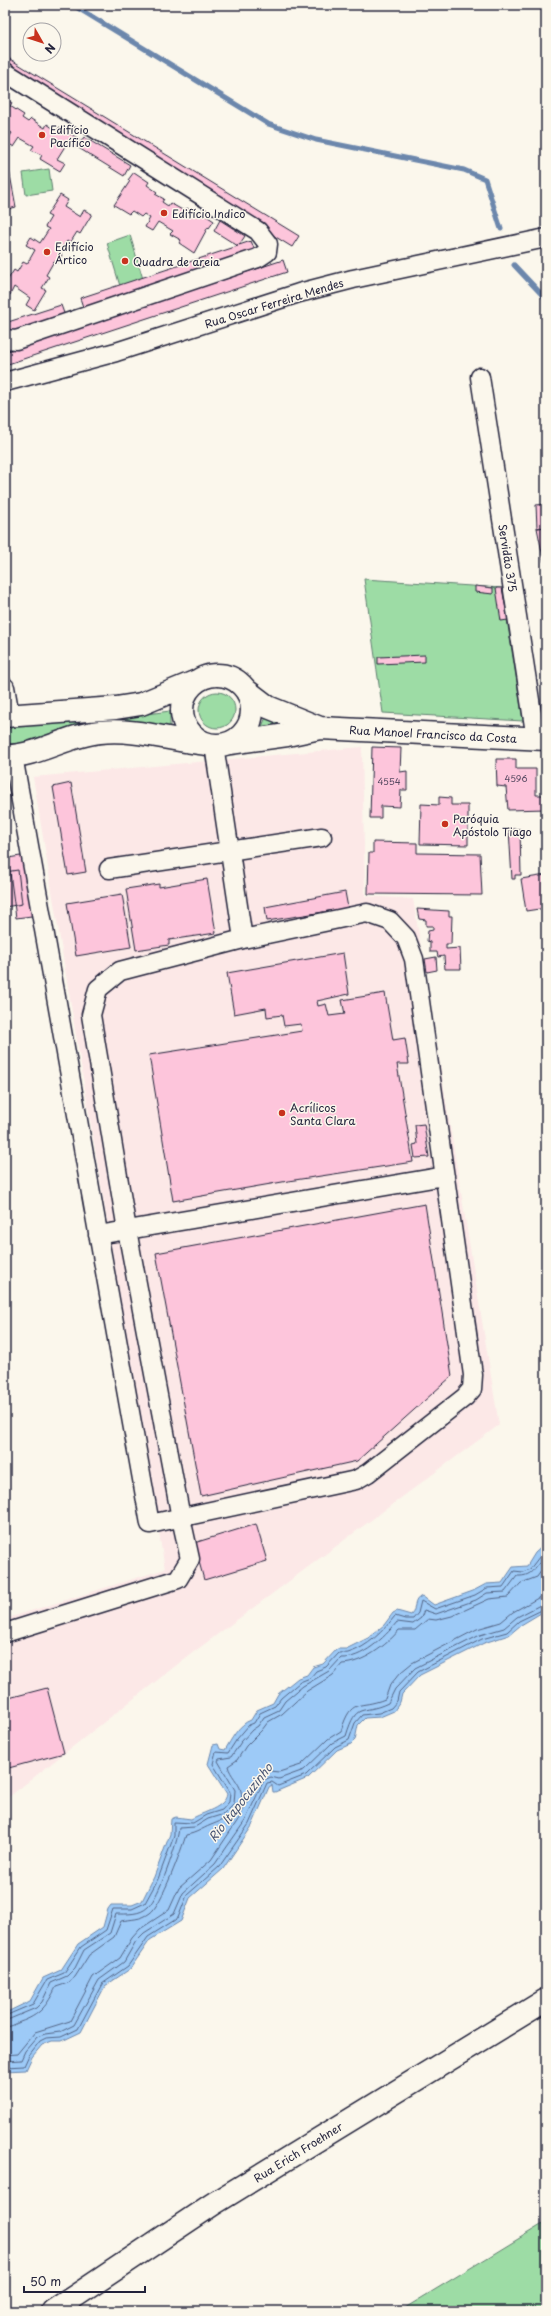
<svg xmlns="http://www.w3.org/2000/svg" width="551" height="2316" font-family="'Playpen Sans',sans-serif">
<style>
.built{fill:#fce8e7}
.green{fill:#9ddca5;stroke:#607f70}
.water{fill:#9dcaf7;stroke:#6c87ac}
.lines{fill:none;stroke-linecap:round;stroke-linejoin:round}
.shore{stroke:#536586;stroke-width:1}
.stream{stroke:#6c87ac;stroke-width:5}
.building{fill:#fdc5db;stroke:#22223b}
.minor-casing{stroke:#22223b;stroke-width:21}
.major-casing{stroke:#22223b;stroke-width:25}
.minor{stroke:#fbf7ec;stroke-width:18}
.major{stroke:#fbf7ec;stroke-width:22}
.poi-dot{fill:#c8321e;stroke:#fbf7ec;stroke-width:1.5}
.labels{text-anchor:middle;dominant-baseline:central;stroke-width:3;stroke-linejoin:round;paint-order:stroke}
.number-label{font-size:9px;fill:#594b63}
.poi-label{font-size:11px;fill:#22223b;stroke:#fbf7ec;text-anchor:start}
.street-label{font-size:11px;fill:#22223b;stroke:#fbf7ec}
.water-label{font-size:12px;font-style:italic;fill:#475473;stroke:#fbf7ec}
</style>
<rect width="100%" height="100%" fill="#fbf7ec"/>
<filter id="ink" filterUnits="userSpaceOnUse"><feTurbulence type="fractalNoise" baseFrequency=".025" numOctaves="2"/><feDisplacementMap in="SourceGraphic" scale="8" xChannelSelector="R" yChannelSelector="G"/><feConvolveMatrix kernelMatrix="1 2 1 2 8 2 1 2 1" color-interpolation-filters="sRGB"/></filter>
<g filter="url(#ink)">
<path class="built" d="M362,747l3,149 48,3 86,526 -316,235 -178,140v-181l160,-50 -132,-792z"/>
<path class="green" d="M49,169l3,22 -26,4 -3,-22z
M130,235l13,44 -23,7 -13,-43z
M364,579l138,9 21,133 -140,-8z
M199 710a18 18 0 1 1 36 0a18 18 0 1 1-36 0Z
M170,711v16l-16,-1 -131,20 -11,-1 -5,-6v-7l7,-7 125,-10z
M266,717l31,11 -36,1z
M546,2222v89h-146z"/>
<path class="water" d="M546,1543v67l-25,15 -12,10 -25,8 -64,32 -18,19 -2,8 -6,9 -14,6 -15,1 -7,7 -3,15 -4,4 -14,6 -29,28 -33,14h-2l-1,-7 -3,2 -17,39 -29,43 -33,29 -9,23 -31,19 -20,29 -25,17 -24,46 -19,9h-10l-10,4 -10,12 -6,13 -21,1v-58l25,-12 13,-23 18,-8 17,-26 25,-17 5,-18 3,-4h21l10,-4 12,-24 16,-43 1,-15 5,-2 15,2c12,-7 34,-11 36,-25l-19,-30 5,-19 5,-1 2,5 5,1c6,-10 14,-26 26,-30l6,-10 16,-7 5,-9 20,-16 9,-3 6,-8 10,-3 14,-15h9l22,-11 16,-13 9,-12 4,-2 14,4c6,-6 1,-15 11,-19l12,9 39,-14 13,-7 16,-1 11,-16 14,-1 8,-13z"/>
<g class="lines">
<path class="shore" d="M5,2016l28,-12 14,-24 17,-7 17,-26 25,-17 7,-21h19l13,-6 13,-24 16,-43v-14l19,1 13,-8 16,-5 7,-8 1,-10 -17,-28 3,-12 12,1 9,-14 12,-14 5,-2 6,-10 15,-7 6,-8 19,-16 10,-4 6,-7 10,-4 13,-14c3,-1 6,1 9,0 20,-6 35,-22 47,-37l10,3h8l5,-6 3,-12 14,8 40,-14 12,-7 16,-1 11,-16 9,1 7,-3 16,-21
M5,2021l31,-13 6,-6 9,-19 16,-7 8,-8 9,-18 26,-17 6,-19c11,0 24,1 32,-7 11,-10 30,-65 31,-79l16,-1 13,-8 16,-5 10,-10 1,-14 -17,-29 1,-2 12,-2 10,-15 11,-12 6,-4 6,-9 15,-7 6,-9 18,-15 26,-15 12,-13c21,1 43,-20 56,-36l16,2 8,-6 3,-8 12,4 40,-14 11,-7 18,-1 12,-16c17,1 18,-11 29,-21
M5,2027c6,0 10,-3 15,-5 20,-7 27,-16 36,-35l12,-4 7,-6 14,-22 25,-18 7,-16c10,-2 20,-1 29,-8 11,-7 32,-65 36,-78 11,-2 15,-6 25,-10 15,-6 35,-14 30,-34 -2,-9 -11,-16 -13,-25l9,-6 9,-14 16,-16 6,-8 14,-8 25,-23 26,-16 9,-11c21,-1 44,-18 57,-34h16l13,-11 8,1 16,-4 37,-17 19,-2 13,-14 16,-6 9,-13
M5,2055l12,-1 18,-22 35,-11 23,-44 27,-19 12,-20 8,-9 29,-19 10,-22 32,-28 29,-43 20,-42 9,-4 10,1 22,-7 27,-26 13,-8c11,-35 17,-21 44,-32l5,-14 11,-13 11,-9 65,-34 24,-7 12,-10 25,-14 8,-2
M5,2061l16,-1 4,-9 12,-14 8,-3 15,-2 14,-7 25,-45 25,-18 12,-21 8,-8 30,-19 9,-21 32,-29 30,-43 19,-41 7,-3 8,2 25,-9 28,-27 14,-7c11,-36 15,-20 42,-33l7,-14 20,-21 65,-33 24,-7 13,-11 29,-15
M5,2067l19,-1 5,-11 11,-14 6,-3 15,-1 17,-8 24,-45 26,-18 20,-29 30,-19 9,-23 32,-28 30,-43 18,-41 5,-1 6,4 28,-11 29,-28 14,-7 6,-17 7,-8 17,-2 12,-5 6,-7 2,-9 19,-20 64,-33 25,-7 12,-11 27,-13"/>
<path class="stream" d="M73,5l195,119 48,16 148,30 21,9 16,50
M514,265l32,34"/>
</g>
<path class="building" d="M5,56l294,180 -7,11 -287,-177z
M5,99l7,4 -2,3 14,9 -2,3 6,4 3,-3 14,9 2,-4 10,7 2,-4 20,12 -4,8 -8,-4 -10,16 8,4 -5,8 -20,-12 2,-4 -11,-5 3,-4 -14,-8 -6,9 -8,-5 6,-9 -7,-4z
M84,137l46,28 -6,11 -47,-29z
M8,164l8,43 -11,3v-45z
M134,172l15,10 -2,3 10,7 -2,2 9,5 -2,3 6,4 2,-3 14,8 3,-3 10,7 2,-4 15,10 -5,7 -1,-1 -14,26 -15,-10 2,-3 -11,-6 3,-3 -15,-9 -6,9 -7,-4 5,-9 -6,-4 -3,3 -9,-6 -3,3 -15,-9 16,-24 -2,-1z
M60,195l8,5 -4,7 16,10 4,-7 8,4 -12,20 -3,-2 -7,11 -3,-2 -8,12 3,2 -5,8 -3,-2 -8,14 3,2 -7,11 4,2 -12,20 -8,-5 4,-7 -16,-11 -4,8 -5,-3v-8l9,-14 3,2 6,-10 4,2 8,-14 -9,-5 5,-8 9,6 9,-14 -4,-2 6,-10 -4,-2z
M220,220l25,16 -6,9 12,-4 5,12 -172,57 -4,-12 158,-52 -24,-15z
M283,260l4,12 -279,92 -3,-7v-5z
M61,305l4,11 -57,19 -3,-12z
M546,504v23l-9,1 -1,-23z
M546,527v35h-2l-7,-34z
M475,586l18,2v6l-18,-2z
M496,588h6l6,32 -7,1z
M425,655v7l-47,2v-7z
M372,747l29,1 -1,24 7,-1v19h-6l-1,17 -19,-1v12h-11z
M496,759h20v10h20v26h9l1,14 -38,1 -2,-23 -9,-1z
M71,783l15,89 -18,3 -15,-88z
M439,797l12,1v7h17v40l-48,-1 1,-40 18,1z
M509,829h11l1,46h-6v4h-3z
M373,842l44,1v10l63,1 2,41 -114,-1 1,-41h4z
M39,853l8,61 -31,4 -8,-60z
M18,870l4,34 -17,3v-35z
M546,875v33l-20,3 -5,-32z
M207,879l9,54 -47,7v5l-33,5 -10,-61 33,-5v3z
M345,892l3,16 -81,13 -2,-14z
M122,894l9,53 -55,9 -9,-53z
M417,909l32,2v5h3l-1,28h-5v5l14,-1 1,21h-16l-1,-13 -6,1 -1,-5h-7v-10l-3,-1 1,-10 5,-1v-4h-7v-6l-7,-1z
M343,953l6,41 -32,7 1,5 8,-2 3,12 16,-2 -3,-14 43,-7 8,47 12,-2 4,26h-12l16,98 -125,19 -115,20 -24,-146 153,-24 -1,-7 -17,2 -2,-11 -15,2 -1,-9 -32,6 -7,-41z
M436,957l1,13 -10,2 -2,-13z
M424,1124l5,33 -14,1 -2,-13 4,-1 -2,-19z
M425,1204l27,172 -95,85 -156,35 -45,-243z
M256,1524l11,37 -63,19 -10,-37z
M47,1688l17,65 -59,16v-70z"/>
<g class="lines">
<defs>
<path id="minor" d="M5,72l253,159 10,13 -1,8 -9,6 -242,82 -11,-1
M480,377l56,362
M5,382l111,-30 183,-59 54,-14 193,-41
M5,687l5,28
M214,745l29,194
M109,869l213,-32
M98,1235l347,-59
M5,1633l173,-54 12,-20 -9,-41 -54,-288 -36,-215 7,-26 22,-18 123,-32 124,-26 23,8 16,17 8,21 59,416 -1,14 -7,8 -97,76 -12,7 -206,44 -137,-768"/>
<path id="major" d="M182 710a35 35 0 1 1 70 0a35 35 0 1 1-70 0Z
M247,691l21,16 52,21
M5,716l111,-8 25,-4 56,-23
M230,743l57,-8 33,-7 226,11
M5,756c32,1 62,-21 95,-24 36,-4 72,9 107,12
M53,2311l160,-107 333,-204"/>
</defs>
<use href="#minor" class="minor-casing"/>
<use href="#major" class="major-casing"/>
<use href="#minor" class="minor"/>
<use href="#major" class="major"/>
</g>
</g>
<g class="poi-dot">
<circle cx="42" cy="135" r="4"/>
<circle cx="164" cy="213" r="4"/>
<circle cx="47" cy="252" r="4"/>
<circle cx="125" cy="261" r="4"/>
<circle cx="445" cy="824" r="4"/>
<circle cx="282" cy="1113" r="4"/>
</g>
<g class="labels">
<g class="number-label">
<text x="516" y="778">4596</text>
<text x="389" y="781">4554</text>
</g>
<g class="poi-label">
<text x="50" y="129">Edifício<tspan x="50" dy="13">Pacífico</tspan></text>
<text x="172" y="213">Edifício Indico</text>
<text x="55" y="246">Edifício<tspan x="55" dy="13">Ártico</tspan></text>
<text x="133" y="261">Quadra de areia</text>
<text x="453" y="818">Paróquia<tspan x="453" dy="13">Apóstolo Tiago</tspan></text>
<text x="290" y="1107">Acrílicos<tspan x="290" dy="13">Santa Clara</tspan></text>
</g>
<g class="street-label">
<text transform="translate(274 303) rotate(-17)">Rua Oscar Ferreira Mendes</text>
<text transform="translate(508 558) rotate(81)">Servidão 375</text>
<text transform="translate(433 734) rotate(3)">Rua Manoel Francisco da Costa</text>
<text transform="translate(298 2152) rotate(-32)">Rua Erich Froehner</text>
</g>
<g class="water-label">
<text transform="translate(240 1802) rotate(-52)">Rio Itapocuzinho</text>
</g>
</g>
<rect width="551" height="2316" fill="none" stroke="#fbf7ec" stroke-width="20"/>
<rect x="10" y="10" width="531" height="2296" fill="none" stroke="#22223b" stroke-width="1.5" filter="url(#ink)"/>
<g transform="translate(42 42) rotate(129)"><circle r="19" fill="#fbf7ec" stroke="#a4a2a5"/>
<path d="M0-3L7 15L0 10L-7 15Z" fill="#c8321e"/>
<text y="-6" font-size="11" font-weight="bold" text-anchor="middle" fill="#22223b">N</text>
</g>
<path d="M24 2286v6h121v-6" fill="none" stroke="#22223b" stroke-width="2"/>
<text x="30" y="2286" font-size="12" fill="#22223b" stroke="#fbf7ec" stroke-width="3" paint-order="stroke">50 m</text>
</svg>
